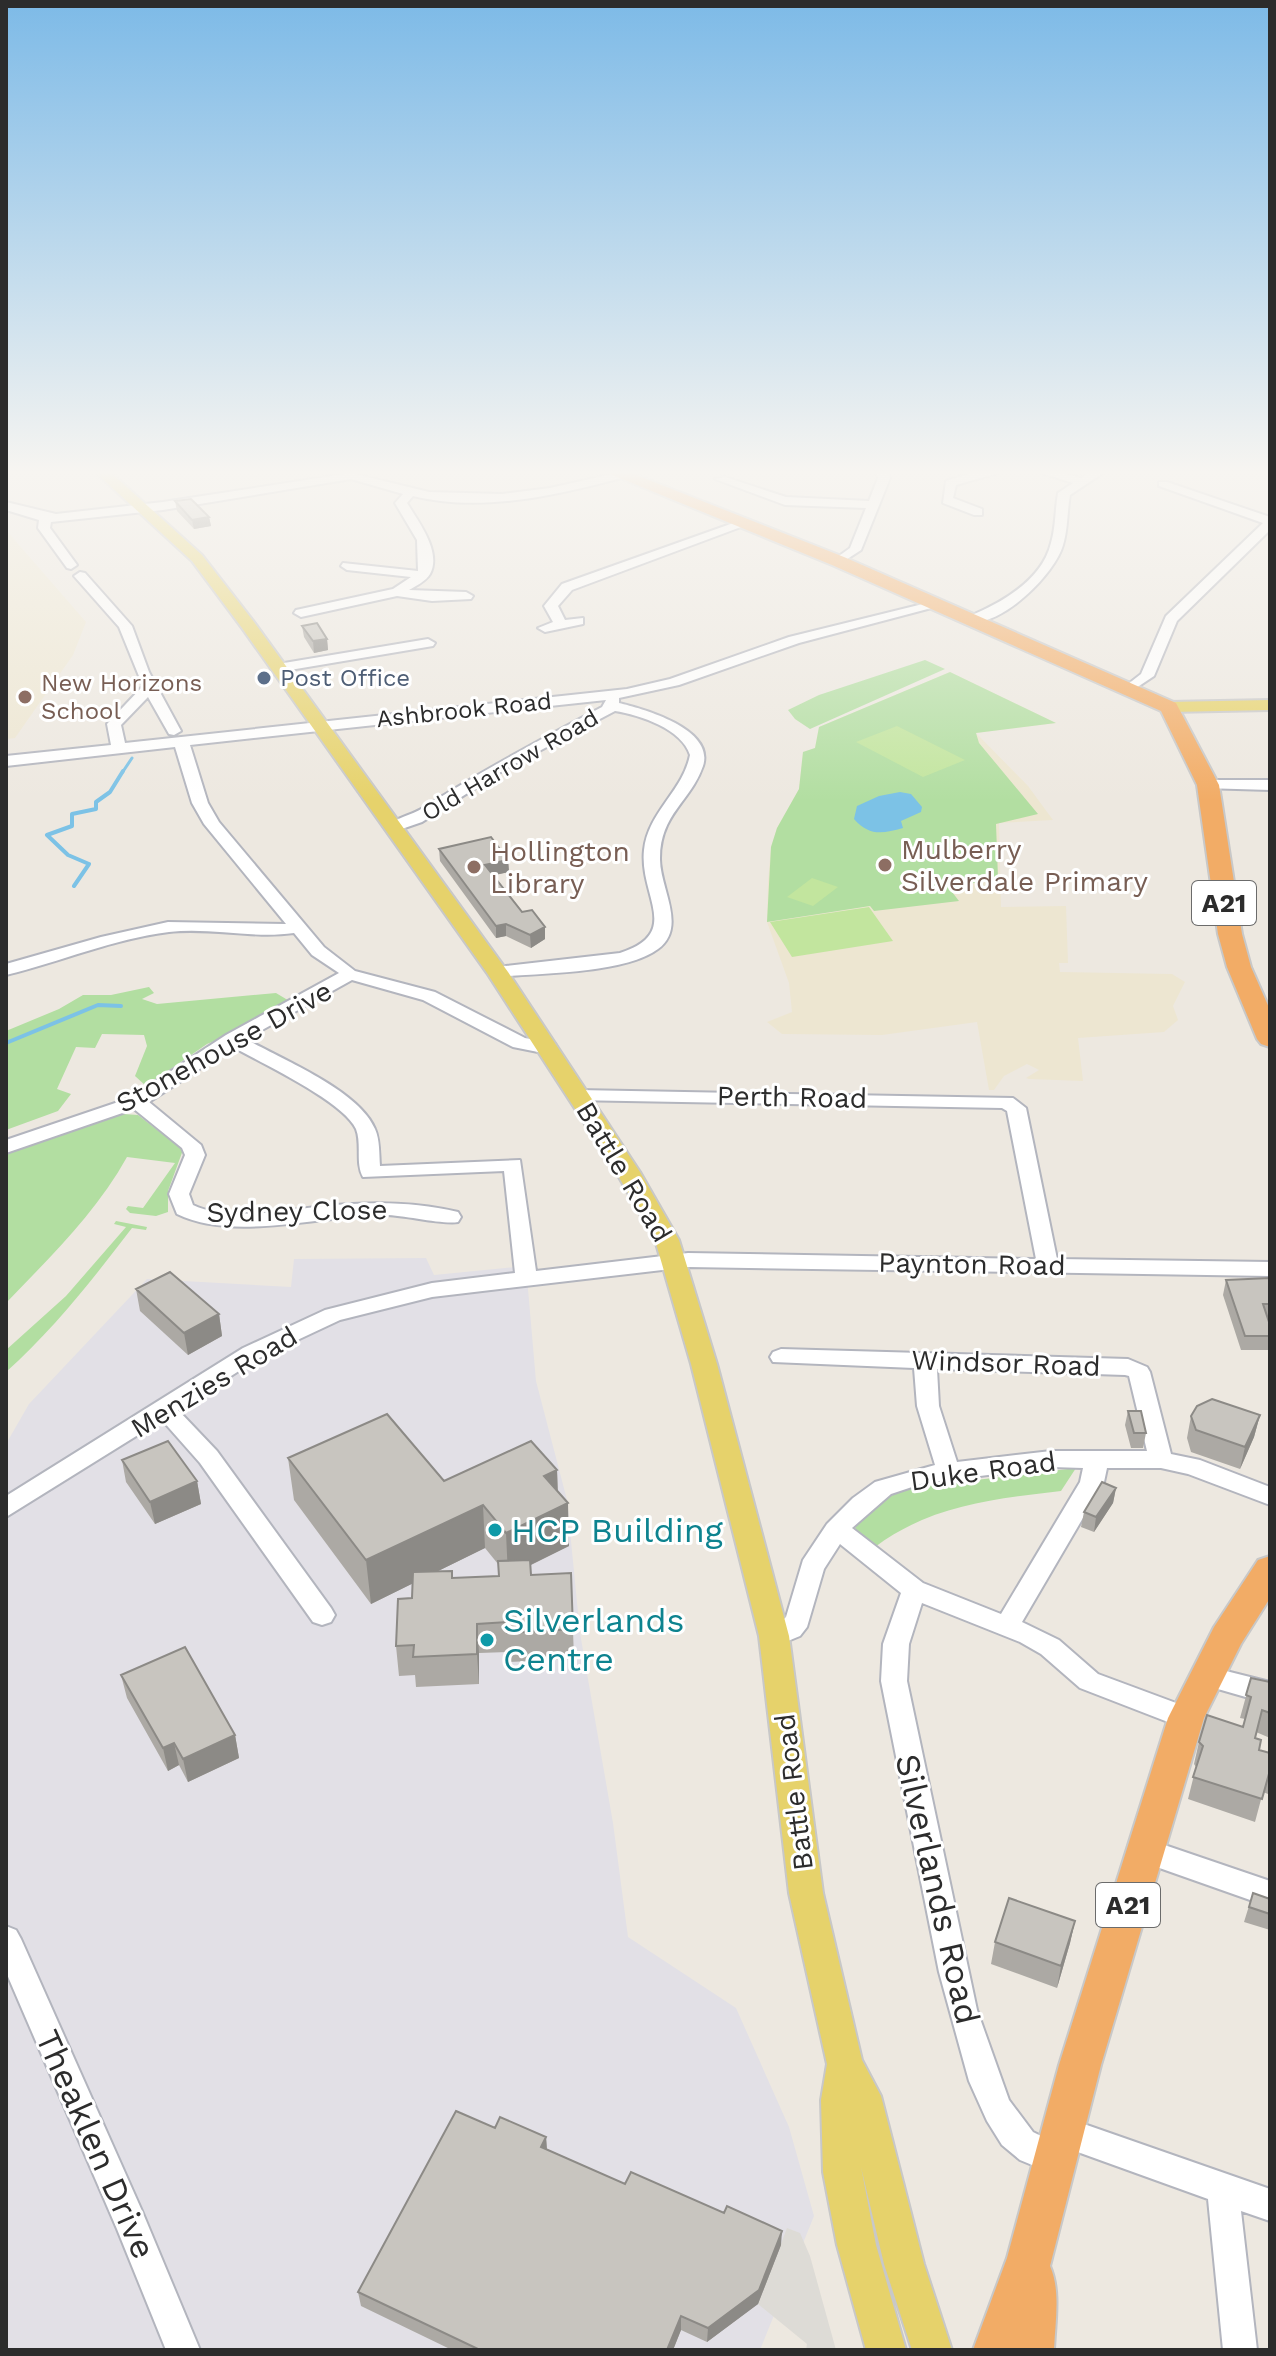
<svg xmlns="http://www.w3.org/2000/svg" width="1276" height="2356" font-family="'Work Sans',sans-serif">
<style>
.industrial{fill:#e2e0e6}
.education{fill:#ede6d1}
.green{fill:#b2dea1}
.pitch{fill:#c2e59e}
.plaza{fill:#dddbd6}
.water{fill:#7cc2e6}
.lines{fill:none;stroke-linecap:round;stroke-linejoin:round}
.stream-far1{stroke:#7cc2e6;stroke-width:3}
.stream{stroke:#7cc2e6;stroke-width:4}
.minor-casing{stroke:#b3b5be;stroke-width:4}
.major-casing{stroke:#c8c8c8;stroke-width:4}
.highway-casing{stroke:#c8c8c8;stroke-width:4}
.minor{fill:#fff;fill-rule:evenodd}
.major{fill:#e6d26b;fill-rule:evenodd}
.highway{fill:#f2ac66;fill-rule:evenodd}
.wall{fill:#aca9a4;fill-rule:evenodd}
.shaded-wall{fill:#8c8a86}
.building{fill:#c8c5bf;stroke:#8c8a86;stroke-width:2}
.service-dot{fill:#5c6f8a;stroke:#fff;stroke-width:3}
.education-dot{fill:#8d6e63;stroke:#fff;stroke-width:3}
.culture-dot{fill:#0f9aa8;stroke:#fff;stroke-width:3}
.labels{text-anchor:middle;dominant-baseline:central;stroke-width:6;stroke-linejoin:round;paint-order:stroke}
.far-service-label{font-size:24px;fill:#4e5e75;stroke:#fff;text-anchor:start}
.far-education-label{font-size:24px;fill:#785e54;stroke:#fff;text-anchor:start}
.far-street-label{font-size:24px;fill:#2c2c2c;stroke:#fff}
.shield{fill:#fff;stroke:#6b6b6b;stroke-width:2}
.shield-label{font-size:26px;font-weight:bold;fill:#2c2c2c}
.education-label{font-size:28px;fill:#785e54;stroke:#fff;text-anchor:start}
.street-label{font-size:28px;fill:#2c2c2c;stroke:#fff}
.near-culture-label{font-size:34px;fill:#0d838f;stroke:#fff;text-anchor:start}
.near-street-label{font-size:34px;fill:#2c2c2c;stroke:#fff}
</style>
<rect width="100%" height="100%" fill="#ede8e0"/>
<path class="industrial" d="M426,1258l8,17 92,-9 10,115 31,119 13,133 33,190 15,114 108,71 53,119 25,89 -54,134h-754v-906l23,-40 118,-125 144,8 3,-28z"/>
<path class="education" d="M6,530l80,92 -13,33 -58,83 -9,1z
M950,672l106,51 -80,10 52,53 25,34 -54,3 2,84 65,-1 2,57h-9l1,9 112,2 13,8 -12,24 5,14 -14,12 -86,6 5,43 -54,-2 -3,-1 13,-8 -12,-6 -23,12 -10,14h-5l-12,-68 -95,13 -100,-1 -15,-12 25,-10 -3,-29 -22,-61 1,-39 3,-36 6,-19 22,-39 4,-37 12,-4 4,-21z"/>
<path class="green" d="M925,660l20,9 -135,60 -15,-10 -7,-9 31,-15z
M950,672l106,51 -80,10 3,10 59,71 -42,10 2,54 -49,10 10,13 -85,10 -4,-5 -103,16 4,-75 6,-19 22,-39 4,-37 12,-4 4,-21z
M149,987l5,6 -12,6 15,5 119,-11 15,9 -59,32 -25,10 -61,42 -11,-10 12,-30 -3,-11 -42,-1 -7,14 -19,-1 -19,42 14,5 -13,17 -52,19v-99l53,-22 24,-14h28z
M123,1114l15,1 45,35 -15,41v21l-12,4 -26,-3 -4,-4 2,-3 15,2 32,-45 -48,-6c-31,56 -77,100 -121,146v-148l44,-19z
M116,1221l31,6 -1,3 -14,-2c-39,51 -78,101 -126,144v-22l60,-54 60,-69 -12,-3z
M1076,1468l-15,23c-67,8 -130,14 -186,56l-19,-14 -1,-8 24,-24 30,-13z"/>
<path class="pitch" d="M897,726l68,34 -42,17 -67,-35z
M812,878l26,9 -25,19 -26,-9z
M869,907l24,34 -101,16 -22,-35z"/>
<path class="plaza" d="M787,2228l13,5 10,23 26,94h-30l1,-6 -49,-40z"/>
<path class="water" d="M900,792l11,2 11,13 -1,5 -20,9 2,7c-21,6 -34,8 -49,-9l3,-13 22,-10z"/>
<g class="lines">
<path class="stream-far1" d="M180,473l4,-2
M122,773l10,-15"/>
<path class="stream" d="M74,886l15,-22 -21,-9 -21,-20 25,-9v-12l24,-5v-7l14,-10 13,-21
M6,1043l92,-38 23,1"/>
<defs>
<path id="minor" d="M876,471h12l2,7 -29,72 -23,15 -6,-4 18,-13 16,-40 -81,-3 -70,-26 10,-2 61,20 83,4 9,-23z
M978,471h27l-49,14 -3,13 29,11v6h-8l-31,-12 3,-22z
M1035,471h21l25,7 11,-7h14l-36,24c-3,16 -2,34 -7,50 -8,29 -61,81 -93,77v-6c33,-14 72,-36 81,-73 5,-17 4,-34 7,-50l15,-10z
M621,472l6,3 -2,2c-67,18 -143,36 -212,19l-6,7c11,18 35,49 23,71 -4,7 -14,12 -21,16l57,2 7,4 -2,3 -39,2 -35,-5 -96,21 -7,-4 2,-3 97,-21 18,-12 -64,-7 -6,-4 2,-3 75,8 -1,-31 -22,-37 8,-9 -52,-15 -188,31 -112,12 -1,6 27,37 -6,4 -4,-1 -29,-40 1,-8 -33,-10v-8l50,12 107,-12 188,-29 78,19 73,2 48,-6z
M1159,482h8l103,35v13l-93,91 -23,55 -24,16 -7,-4 18,-14 25,-58 97,-93 -104,-37z
M739,521l10,3 -177,66 -14,16 7,14 18,-2v6l-38,8 -7,-4 15,-6 -9,-16 18,-22z
M80,572l5,1 47,53 17,46 32,59 -7,4 -5,-1 -21,-37 -27,28 4,18 502,-54 43,-10 119,-42 150,-37v6l-140,37 -120,42 -60,13v5c25,6 96,26 84,63 -12,35 -43,48 -43,92 -1,29 28,69 -2,91 -33,25 -120,24 -161,28l-9,-5 9,-5 123,-14c63,-20 19,-57 24,-103 4,-38 39,-59 46,-95 -8,-26 -50,-40 -75,-44l-108,57 -85,54 -29,10 -8,-5c10,-9 27,-12 38,-19 59,-37 118,-69 179,-101l4,-7 -416,45 18,58 11,19 105,125 31,24 80,21 90,46 30,6 2,4 -9,6 -35,-7 -90,-47 -71,-20 -106,59c35,20 113,51 129,90 5,11 4,25 5,37l140,-6 16,111 152,-18 348,6 -29,-148 -5,-3 -431,-8 -3,-4 3,-4 7,-2 435,8 13,10 31,151 213,3v14l-582,-9 -256,30 -92,23 -81,38 -81,52 39,41 114,157 4,7 -4,7 -9,3 -9,-3 -113,-159 -38,-43 -156,97v-21l237,-148 82,-38 107,-27 83,-10 -11,-102 -141,6c-8,-14 -1,-33 -7,-48 -13,-28 -95,-66 -123,-82l-84,55 52,43 4,10 -16,39 4,11c36,18 102,3 142,0 42,-3 82,-3 123,7l3,5 -3,5c-14,3 -54,-7 -73,-7 -63,0 -151,27 -208,-1l-8,-20 16,-39 -3,-7 -48,-39 -128,44v-13l124,-42 96,-63 113,-62 -27,-18 -18,-22c-42,6 -83,-6 -125,-1 -56,7 -109,30 -163,43v-11l95,-27 67,-15 118,2 -82,-100 -12,-21 -17,-56 -169,19v-10l105,-11 -4,-21 36,-38 -24,-59 -45,-51z
M428,639l7,4 -2,3 -155,26 -7,-4 7,-4z
M1208,780h62v10l-67,-2 -3,-3z
M781,1349l347,10 19,8 3,5 21,82 29,6 70,27v18l-82,-31 -27,-6h-54l-3,14 -82,140 37,18 39,34 97,36 4,8 -4,8 -9,3 -106,-41 -39,-34 -21,-12 -98,-39 -13,41 -2,37 70,329 32,90 24,32 32,16 5,11 -5,11 -11,4 -34,-14 -18,-15 -15,-24 -18,-40 -30,-109 -58,-291 2,-37 18,-51 -61,-49 -16,25 -17,58 -7,9 -17,7 -9,3 -9,-3 -4,-7c6,-11 18,-10 25,-19l17,-57 24,-36 26,-26 22,-16 60,-17 -18,-59 -3,-38 -141,-6 -3,-5 3,-5zM937,1369l188,6 4,1 18,75h-96l-94,11 -18,-56zM1051,1467l32,1 -3,14 -79,132 -78,-31 -71,-55 39,-34 33,-11z
M1206,1666l64,16v22l-73,-21 -4,-7 4,-7z
M1144,1838l126,43v26l-136,-48 -4,-9 4,-9z
M6,1926l10,4 5,9 121,272 58,139h-34l-49,-121 -111,-257z
M1061,2116l209,73v32l-29,-10 16,139h-34l-15,-151 -158,-57 -5,-11 5,-11z"/>
<path id="major" d="M94,471h15l93,84 52,67 254,350 132,200 39,68 38,124 72,272 34,257 39,167 19,36 43,168 28,86h-40l-28,-86 -23,-97 15,78 30,105h-40l-29,-105 -14,-73 -2,-72 6,-36 -38,-171 -30,-257 -68,-272 -36,-124 -39,-68 -129,-199 -245,-345 -50,-67z
M1270,700v10l-101,2 -9,-5 9,-5z"/>
<path id="highway" d="M603,471h23l218,86 332,146 43,82 23,149 9,33 19,43v37l-9,-3 -4,-5 -30,-72 -9,-33 -21,-149 -36,-74 -329,-146z
M1270,1556v42l-29,46 -37,74 -103,347 -51,201c11,25 5,57 4,84h-81l34,-92 52,-193 109,-347 46,-91 44,-67z"/>
</defs>
<use href="#minor" class="minor-casing"/>
<use href="#major" class="major-casing"/>
<use href="#highway" class="highway-casing"/>
<use href="#minor" class="minor"/>
<use href="#major" class="major"/>
<use href="#highway" class="highway"/>
</g>
<path class="wall" d="M175,501l34,16 2,9 -17,3 -17,-18z
M302,626l25,13 1,11 -14,3 -10,-16z
M439,849l69,11 1,12 -16,3 52,64 -14,9 -25,-12 -10,2 -56,-77z
M1270,1278v40h-2l2,7v25h-29l-18,-55 3,-15z
M136,1289l83,25 3,22 -34,19 -48,-44z
M1128,1411l18,22 -3,15h-12l-6,-23z
M1260,1415l-6,22 -14,32 -49,-17 -4,-14 4,-22z
M288,1458l156,23 113,-11 1,21 11,55 -38,19v10l40,-2 3,86 -65,3 -1,-10 -29,1v31l-63,3 -1,-12 -16,1 -3,-30 16,-48 1,-15 -42,21 -77,-104zM485,1548l13,16 1,12 -46,2 -15,-7z
M122,1460l75,21 4,23 -46,20 -29,-42z
M1116,1488l-3,15 -19,29 -13,-5 3,-15z
M121,1675l114,60 4,23 -51,24 -9,-17 -11,6 -41,-73z
M1251,1678l19,4v56l-14,-6 -1,6 4,12 11,3v34l-2,7 -5,-2 -8,30 -67,-23 8,-32 -2,-3 5,-22 44,-15 2,-8 -5,-1z
M1253,1893l17,6v31l-26,-8z
M1075,1921l-5,22 -13,45 -66,-24 4,-22z
M495,2128l51,9 1,12 78,35 156,61 -23,59 -51,38 -26,-12 -8,20h-221l-91,-44 -3,-14z"/>
<path class="shaded-wall" d="M209,517l2,9 -17,3 -2,-9z
M327,639l1,11 -14,3 -1,-12z
M508,860l1,12 -23,5 -1,-12z
M506,924v12l-10,2v-12z
M545,927v12l-14,9 -1,-13z
M219,1314l3,22 -34,19 -4,-22z
M1260,1415l-6,22 -14,32 5,-22z
M557,1470l1,37 10,-4 1,43 -61,30 -2,-43 38,-57z
M197,1481l4,23 -46,20 -5,-22z
M1116,1488l-3,15 -19,29 2,-15z
M483,1505l2,43 -114,56 -5,-44z
M477,1624l2,29v31l-2,-30z
M235,1735l4,23 -51,24 -5,-23z
M174,1743l5,22 -11,6 -5,-23z
M1075,1921l-5,22 -13,45 4,-22z
M546,2137l1,15 -6,-5z
M782,2231l-1,14 -23,59 -51,38 1,-14z
M681,2316v14l-8,20h-6z"/>
<path class="building" d="M191,499l18,18 -17,3 -17,-19z
M317,623l10,16 -14,2 -11,-15z
M491,837l17,23 -23,5 37,47 10,-2 13,17 -15,8 -24,-11 -10,2 -57,-77z
M170,1272l49,42 -35,19 -48,-44z
M1270,1278v26h-7l7,21v11h-25l-19,-56z
M1212,1399l48,16 -15,32 -49,-17 -5,-14 6,-10z
M1128,1411h13l5,22h-12z
M387,1414l57,67 87,-40 26,29 -13,6 24,27 -62,30 -23,-28 -117,55 -78,-102z
M168,1441l29,40 -47,21 -28,-42z
M1102,1482l14,6 -20,29 -12,-5z
M530,1560l1,15 40,-2 2,56 -66,4v-11l-30,2v30l-64,3 1,-12 -18,1 2,-47 14,-1 1,-26 39,-1v7l47,-2 -1,-15z
M185,1647l50,88 -52,24 -9,-16 -11,5 -42,-73z
M1251,1678l19,4v31l-8,-3 -7,28 6,2 -2,10 11,3v17l-8,29 -69,-22 10,-31 -4,-4 8,-27 36,12 8,-30 -5,-2z
M1253,1893l17,6v15l-21,-7z
M1009,1898l66,23 -14,45 -66,-24z
M456,2111l39,17 5,-11 46,20 -5,10 84,37 6,-12 93,41 3,-7 55,25 -23,59 -51,38 -27,-12 -14,34h-187l-122,-58z"/>
<linearGradient id="sky" x2="0" y2="1"><stop stop-color="#7dbae7"/><stop offset="0.59" stop-color="#f7f5f1"/><stop offset="1" stop-color="#f7f5f1" stop-opacity="0"/></linearGradient>
<rect width="1276" height="801" fill="url(#sky)"/>
<circle class="service-dot" cx="264" cy="678" r="8"/>
<g class="education-dot">
<circle cx="25" cy="697" r="8"/>
<circle cx="885" cy="865" r="8"/>
<circle cx="474" cy="867" r="8"/>
</g>
<g class="culture-dot">
<circle cx="495" cy="1530" r="8"/>
<circle cx="487" cy="1640" r="8"/>
</g>
<g class="labels">
<g class="far-service-label">
<text x="280" y="678">Post Office</text>
</g>
<g class="far-education-label">
<text x="41" y="683">New Horizons<tspan x="41" dy="28">School</tspan></text>
</g>
<g class="far-street-label">
<text transform="translate(464 710) rotate(-6)">Ashbrook Road</text>
<text transform="translate(510 765) rotate(-30)">Old Harrow Road</text>
</g>
<g class="shield">
<rect x="1192" y="881" width="64" height="44" rx="6"/>
<rect x="1096" y="1883" width="64" height="44" rx="6"/>
</g>
<g class="shield-label">
<text x="1224" y="903">A21</text>
<text x="1128" y="1905">A21</text>
</g>
<g class="education-label">
<text x="901" y="849">Mulberry<tspan x="901" dy="32">Silverdale Primary</tspan></text>
<text x="490" y="851">Hollington<tspan x="490" dy="32">Library</tspan></text>
</g>
<g class="street-label">
<text transform="translate(224 1047) rotate(-29)">Stonehouse Drive</text>
<text transform="translate(792 1097) rotate(1)">Perth Road</text>
<text transform="translate(624 1172) rotate(59)">Battle Road</text>
<text transform="translate(297 1211) rotate(-1)">Sydney Close</text>
<text transform="translate(972 1264) rotate(1)">Paynton Road</text>
<text transform="translate(1006 1363) rotate(2)">Windsor Road</text>
<text transform="translate(214 1382) rotate(-31)">Menzies Road</text>
<text transform="translate(983 1471) rotate(-8)">Duke Road</text>
<text transform="translate(794 1792) rotate(-97)">Battle Road</text>
</g>
<g class="near-culture-label">
<text x="511" y="1530">HCP Building</text>
<text x="503" y="1620">Silverlands<tspan x="503" dy="39">Centre</tspan></text>
</g>
<g class="near-street-label">
<text transform="translate(938 1889) rotate(77)">Silverlands Road</text>
<text transform="translate(96 2144) rotate(66)">Theaklen Drive</text>
</g>
</g>
<rect width="1276" height="2356" fill="none" stroke="#2c2c2c" stroke-width="16"/>
</svg>
